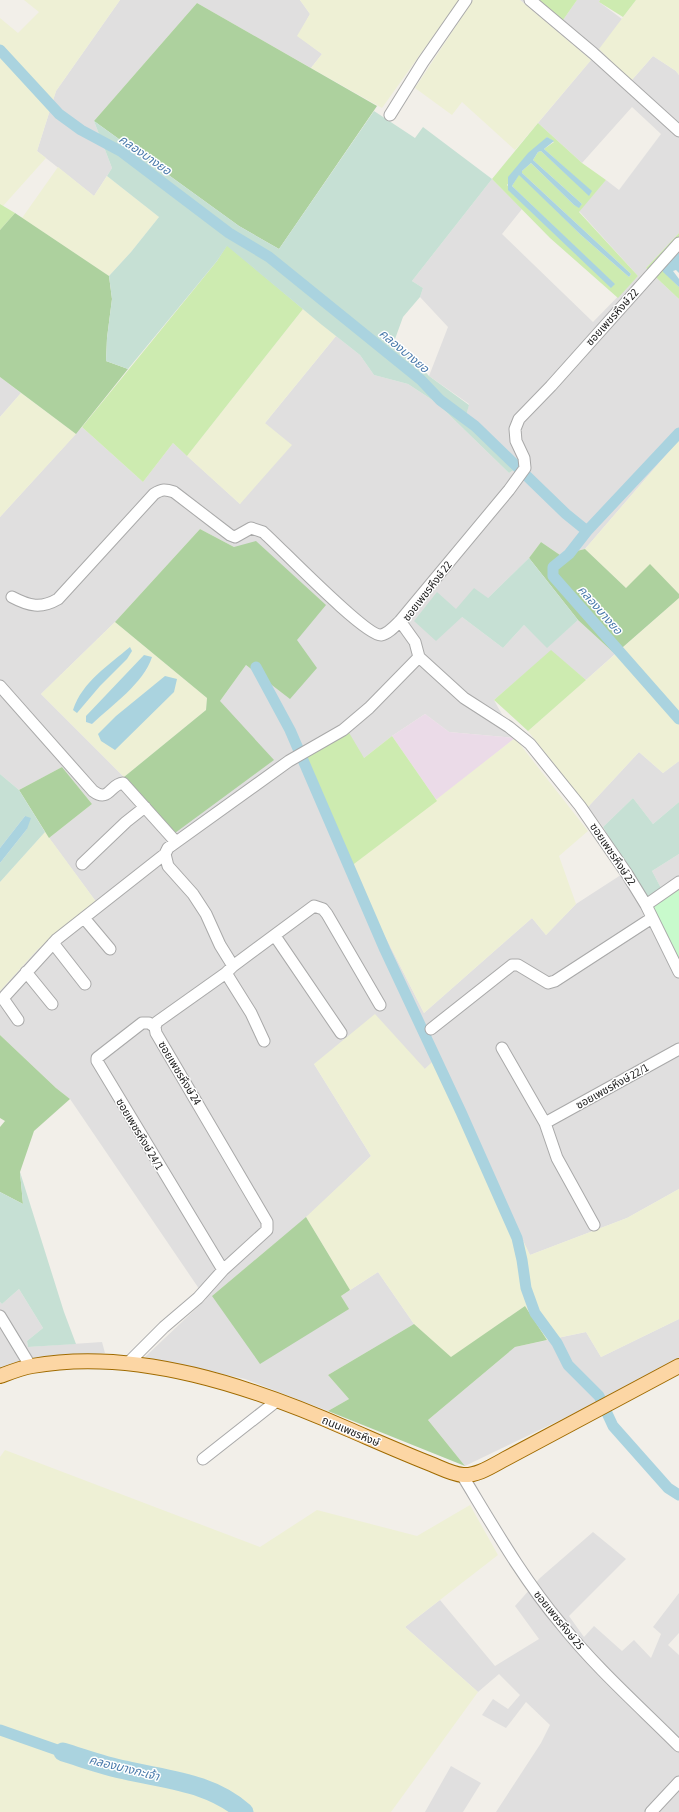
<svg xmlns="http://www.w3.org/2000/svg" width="679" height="1812" font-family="'Asap Condensed','Noto Sans Thai',sans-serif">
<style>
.residential{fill:#e0dfdf;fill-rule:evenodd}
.industrial{fill:#ebdbe8}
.farmland{fill:#eef0d5;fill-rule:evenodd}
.grass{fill:#cdebb0;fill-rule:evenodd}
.forest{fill:#add19e}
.wetland{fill:#c6e0d4}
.park{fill:#c8facc}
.water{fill:#aad3df}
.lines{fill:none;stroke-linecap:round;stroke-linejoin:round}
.canal{stroke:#aad3df;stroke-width:11}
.river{stroke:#aad3df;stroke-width:19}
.minor-casing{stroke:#a9a9a9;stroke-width:13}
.major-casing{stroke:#a06b00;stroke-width:16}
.minor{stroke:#fff;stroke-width:11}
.major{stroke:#fcd6a4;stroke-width:14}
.labels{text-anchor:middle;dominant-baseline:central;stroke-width:3;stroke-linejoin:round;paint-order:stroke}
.street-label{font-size:11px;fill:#222;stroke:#fff}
.water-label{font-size:12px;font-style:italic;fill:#4a7aab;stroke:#fff}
</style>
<rect width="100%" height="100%" fill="#f2efe9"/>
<path class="residential" d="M120,0h180l10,14 -12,22 24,18 -11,14 -114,-65 -103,118 18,47 -18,28 -57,-45 19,-60z
M520,0h18l25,20 14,-20h23l-1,2 23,17 9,62 22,-25 23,15 3,4v158l-33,35 33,31v141l-94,109 -25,6 -19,-13 -12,16 -41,40 -26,19 41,31 21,-23 23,22 31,-27 37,34 -29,26 -35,-29 -57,49 21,38 -66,-6 -24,-18 -33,22 -28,22 -19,108 5,1 74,146 108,-95 14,17 30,-31 54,-35 49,95v225l-52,29 -97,37 -96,-194 -9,8 -111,-5 57,92 -61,58 -98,82 136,13 -7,-13 37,-24 36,52 -86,51 21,24 -21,12 -83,-32 -100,-22 61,-58 -136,-200 -14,-11 -56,-53v-44l38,-42 59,-46 -48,-65 43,-34 -30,-37 -43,23 -19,-16v-257l82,-90 61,55 30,-39 67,61 25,-81 71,-87 24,19 14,20 34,9 29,19 72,70 11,-7 -54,-50 3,-12 -40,-28 19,-49 -28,-30 3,-9 -11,-7 80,-102 30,30 -20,25 91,88 45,-46 -59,-65 27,-31 13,10 42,-56 -29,-27 -50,56 -44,-40 53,-63zM200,529l34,18 63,93 -7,58 -44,-33 -26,36 -45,132 -51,-56 -83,-83 74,-72z
M0,377l21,16 -21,24z
M639,752l24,21 16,-12v41l-26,22 -20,-26 -30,29 -15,-20z
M679,854v25l-17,11 -10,-19z
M19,1289l24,39 -16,13 1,6 74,-5 3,11 -93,11 -12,5v-67l2,2z
M679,1319v39l-65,36 -149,72 -37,-46 87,-73 71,-15 15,25z
M593,1532l33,27 -57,57 15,21 10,-11 28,25 12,-11 17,18 10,-24 -8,-7 26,-34v40l-11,12 11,10v157h-183l45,-69 9,-18 -24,-23 -20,26 -24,-13 11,-16 15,10 12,-14 -21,-21 -21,18 -73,-65 35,-27 55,66 44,-27 -24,-33 25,-28z
M451,1766l30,17 -18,29h-38z"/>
<path class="industrial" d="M425,714l24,18 66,6 -78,63 -45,-65z"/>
<path class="farmland" d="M24,0h96l-64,91 -19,60 9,7 -43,48 -3,-2v-186l18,15 21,-21z
M300,0h159l-77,108 -71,-40 11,-14 -25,-18 13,-22z
M473,0h47l71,60 -76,90 -53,-48 -10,13 -37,-27z
M636,0h43v75l-3,-4 -23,-15 -22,25 -32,-32z
M58,167l36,29 13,-20 52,41 -28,35 -22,24 -87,-58z
M303,309l33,27 -71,87 27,22 -52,59 -53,-48z
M21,393l55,41 -76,83v-100z
M679,440v154l-29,-29 -24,23 -41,-39z
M679,598v163l-16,12 -24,-21 -51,55 -60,-76z
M115,622l92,76 -1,12 -82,67 -83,-83zM149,667l-11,13 -46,44 -6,-2zM100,686l-23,26 -1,-11z
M515,738l73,93 -29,25 17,48 -30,31 -14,-17 -108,95 -74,-146z
M45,832l52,71 -59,46 -38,42v-109z
M375,1014l50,55 8,-8 97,194 97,-37 52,-29v130l-78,38 -15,-25 -39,8 -22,-34 -74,52 -37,-34 -36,-52 -28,18 -44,-73 65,-61 -57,-92z
M5,1450l255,97 57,-37 100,26 53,-31 28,50 -93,72 73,65 -87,120h-391v-355z"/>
<path class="grass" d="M538,0h39l-14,20z
M600,0h36l-13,17 -24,-15z
M538,123l44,40 24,17 -27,32 59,64 -20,22 -68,-60 -58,-59zM547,137l7,5 -10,7 47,42 -2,4 -48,-44 -3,1 -5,8 49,44 -3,3 -5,-2 -43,-42 -9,8v2l109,101 -2,3 -48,-42 -62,-61 -7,12 102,98 -3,3 -104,-102z
M0,204l15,9 -15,17z
M679,233v15l-16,23 16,16v12l-33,-31z
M227,245l76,64 -116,147 -14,-13 -30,39 -61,-55 135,-166z
M551,650l35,30 -58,51 -34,-31z
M348,731l16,27 28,-22 45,65 -87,66 -5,-1 -44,-107z"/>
<path class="forest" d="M197,3l180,103 -98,143 -40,-23 -145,-105z
M15,213l94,63 3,23 -5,39 -1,23 22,8 -52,65 -76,-57v-147z
M200,529l34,18 22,-6 70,64 -29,35 20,28 -27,31 -44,-34 -26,36 54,59 -99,73 -51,-56 82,-67 1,-12 -92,-76z
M541,542l19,13 25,-6 41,39 24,-24 29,30v4l-64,56 -37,-34 -49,-62z
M62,767l30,37 -43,34 -30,-48z
M0,1035l56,53 14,11 -36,32 -14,41 3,32 -23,-12v-65l5,-6 -5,-3z
M306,1217l44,73 -9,6 8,13 -89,55 -48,-68z
M525,1306l22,34 -32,7 -87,73 37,46 -137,-55 21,-12 -21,-24 86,-51 37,33z"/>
<path class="wetland" d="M374,111l41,27 8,-11 69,52 -80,102 11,7 -3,9 -17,20 -8,22 34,37 40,29 -3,11 54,50 -11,7 -72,-70 -29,-19 -34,-9 -14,-20 -38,-30 -95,-79 -10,15 -89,108 -22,-8 1,-23 5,-39 -3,-23 22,-24 28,-35 -52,-41 5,-8 -18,-47 145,105 40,23z
M529,558l49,62 -31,28 -23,-23 -21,23 -41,-31 -26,24 -22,-20 23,-29 19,17 18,-21 14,10z
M0,774l19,16 26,42 -45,50v-19l27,-34 -2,-13 -25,32z
M633,798l20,26 26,-22v52l-27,17 10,19 -15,11 -44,-74z
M20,1172l44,140 12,32 -48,3 -1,-6 16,-13 -24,-39 -17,15 -2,-2v-110l23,12z"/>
<path class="park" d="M679,879v85l-32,-63z"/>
<path class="water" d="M547,137l7,4 -10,8 48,42 -3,5 -48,-45 -3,1 -5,8 49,44 -3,4 -5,-3 -43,-42 -9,8v2l109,101 -2,3 -48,-42 -62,-60 -7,11 103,98 -4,4 -103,-98v-13l20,-24z
M679,248v25l-3,-3 -3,1 6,8v8l-16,-15v-5z
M130,647l2,4 -5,8 -27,27 -23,27 -4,-3c9,-28 36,-45 57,-63z
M144,655l8,2c-8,26 -40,48 -60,67l-6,-2v-6z
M165,676l12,3 -3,13 -59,58 -14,-9 -3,-7 18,-18z
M25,816l6,2 -4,11 -27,34v-15z"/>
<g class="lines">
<path class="canal" d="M0,50l59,64 22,16 41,22 107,81 40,24 152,123 19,20 35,26 91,88 21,17
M679,433l-92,98 -18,23 -16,13v9l126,143
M256,667l34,63 95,220 76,162 56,126 5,22 4,28 9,25 22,30 11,22 31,31 14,30 55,62 11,7
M0,1730l63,22"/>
<path class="river" d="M63,1752c20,6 41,14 62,18 42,10 85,12 119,42"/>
<defs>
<path id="minor" d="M530,0l63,53 86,78
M390,115l33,-53 43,-62
M679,243l-128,143 -32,33 -4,10 1,12 8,17 1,10 -16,22 -109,131 15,21 4,15 45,41 45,29 21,17 50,62 47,68 19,31 33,67
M12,597c17,9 29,12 46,2l96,-105c8,-5 11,-5 20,-2l56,43 5,2 16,-9 12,4c17,15 102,104 118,103 7,-1 14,-9 19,-14
M0,686l93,105c16,12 17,-7 30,-8l53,59
M82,864l44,-42 19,-15
M646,905l33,-23
M84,918l26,31
M275,936l66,97
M53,943l32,41
M233,966l-13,-21 -14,-31 -13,-20 -25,-28 -3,-12 3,-6 121,-87 54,-31 26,-22 50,-51
M26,972l26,32
M226,973l25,40 13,28
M18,1020l-14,-20 1,-4 52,-57 108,-85
M155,1027l-6,-4h-7l-45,35v3l126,209
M431,1029l81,-64h6l30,18 7,-2 97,-63
M502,1048l43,75 12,35 37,67
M545,1123l134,-74
M0,1316l31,51
M127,1364l37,-37 34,-29 25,-28 44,-40v-8l-111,-189 -1,-6 2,-5 69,-49 7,-7 81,-60 9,3 4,5 53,91
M203,1459l75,-59
M462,1475c31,51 61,104 99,149 35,44 78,82 118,122
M651,1812l28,-30"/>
<path id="major" d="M0,1376c11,-4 21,-8 32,-10 104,-19 221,21 316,63 28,12 55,24 83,35 10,4 21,10 32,11 14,1 29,-9 42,-16l174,-93"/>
</defs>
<use href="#minor" class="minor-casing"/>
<use href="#major" class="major-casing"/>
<use href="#minor" class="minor"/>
<use href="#major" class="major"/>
</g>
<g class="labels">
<g class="street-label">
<text transform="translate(612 317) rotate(-48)">ซอยเพชรหึงษ์ 22</text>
<text transform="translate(427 591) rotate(-52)">ซอยเพชรหึงษ์ 22</text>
<text transform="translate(613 854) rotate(56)">ซอยเพชรหึงษ์ 22</text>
<text transform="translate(180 1073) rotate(59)">ซอยเพชรหึงษ์ 24</text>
<text transform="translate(612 1086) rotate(-29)">ซอยเพชรหึงษ์ 22/1</text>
<text transform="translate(140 1134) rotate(59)">ซอยเพชรหึงษ์ 24/1</text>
<text transform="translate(351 1431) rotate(23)">ถนนเพชรหึงษ์</text>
<text transform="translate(559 1620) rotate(51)">ซอยเพชรหึงษ์ 25</text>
</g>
<g class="water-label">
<text transform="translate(145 155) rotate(35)">คลองบางยอ</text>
<text transform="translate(404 351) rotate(40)">คลองบางยอ</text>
<text transform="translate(600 610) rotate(49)">คลองบางยอ</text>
<text transform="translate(124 1768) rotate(14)">คลองบางกะเจ้า</text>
</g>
</g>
</svg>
